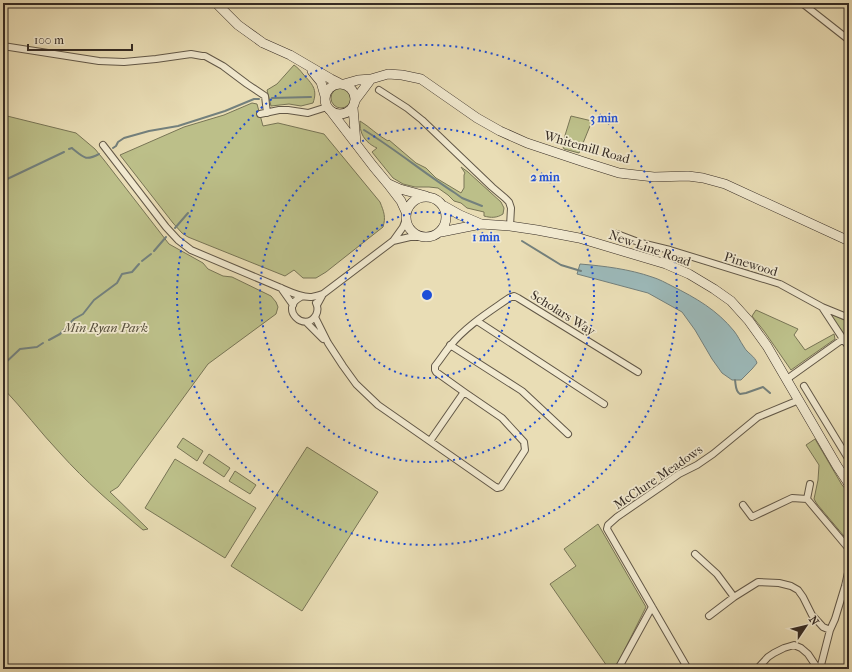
<svg xmlns="http://www.w3.org/2000/svg" width="852" height="672" font-family="'IM FELL French Canon',serif">
<style>
.green{fill:#bcbf89;stroke:#787556}
.water{fill:#9cb9b9;stroke:#73807d}
.lines{fill:none;stroke-linecap:round;stroke-linejoin:round}
.stream{stroke:#73807d;stroke-width:2}
.street-casing{stroke:#625848;stroke-width:8}
.secondary-casing{stroke:#352b24;stroke-width:10}
.street{stroke:#f1e9cf;stroke-width:6}
.secondary{stroke:#f1e9cf;stroke-width:9}
.ring{fill:none;stroke:#1d4ed8;stroke-width:2;stroke-dasharray:2 4}
.labels{text-anchor:middle;dominant-baseline:central;stroke-width:3.5;stroke-linejoin:round;paint-order:stroke}
.street-label{font-size:13px;fill:#352b24;stroke:#f1e9cf}
.park-label{font-size:13px;font-style:italic;fill:#57503d;stroke:#f1e9cf}
.centre{fill:#1d4ed8;stroke:#f1e9cf;stroke-width:2}
.ring-label{font-size:12px;text-anchor:middle;font-weight:bold;fill:#1d4ed8;stroke:#f1e9cf;stroke-width:3.5;stroke-linejoin:round;paint-order:stroke}
</style>
<rect width="100%" height="100%" fill="#e9ddb5"/>
<filter id="stains"><feTurbulence type="fractalNoise" baseFrequency=".005" numOctaves="4"/><feColorMatrix values="0 0 0 0 .2 0 0 0 0 .09 0 0 0 0 .02 0 0 0 .5 -.17"/></filter>
<radialGradient id="worn" r=".72"><stop offset=".6" stop-color="#630" stop-opacity="0"/><stop offset="1" stop-color="#630" stop-opacity=".3"/></radialGradient>
<path class="green" d="M294,65c4,3 6,5 9,9 9,10 15,15 10,29l-12,3 -12,-2 -18,2 -4,-16 10,-6z
M331 98a10 10 0 1 1 20 0a10 10 0 1 1-20 0Z
M252,103l5,1 6,22 15,-3 46,11 56,68c4,10 6,15 3,25l-57,45 -10,6h-13l-9,-8 -9,6 -97,-39 -6,-4 -9,-10 -53,-68 64,-28 40,-12z
M3,115l73,18 19,16 9,11 65,84 34,19 5,6 15,7 9,1 39,19 5,6 2,5 -2,7 -68,50 -90,123 -8,5 38,37 -5,1c-29,-24 -58,-49 -83,-77 -20,-21 -37,-44 -57,-65z
M571,116l21,5 -13,32 -15,-4 -2,-4z
M360,121c10,6 17,14 28,20l1,-1 27,23 10,5 10,10 25,15 3,-5v-13l1,-2 -4,-6 7,5 33,30 3,6 -1,6c-6,4 -12,4 -19,2v-4l-17,-4 -6,-5 -7,-2 -6,-6 -10,-7 -9,-1h-14l-12,-3 -10,-6 -21,-26 5,-4c-7,-3 -14,-9 -16,-17 -1,-3 -1,-7 -1,-10z
M756,310l42,19 -4,6 11,15 29,-16 1,5 -44,31 -27,-39 -12,-15z
M831,314l18,8v18l-18,-23z
M183,438l20,13 -6,10 -20,-14z
M815,439l27,46 7,8v49l-32,-38 -3,-5 4,-19 1,-15 -13,-20z
M307,447l71,45 -76,119 -71,-45z
M209,454l21,14 -6,9 -21,-14z
M175,459l81,49 -31,50 -80,-50z
M235,471l21,14 -6,9 -21,-13z
M598,524l48,83 -31,62h-6l-59,-85 26,-18 -12,-17z"/>
<path class="water" d="M580,264c24,2 49,5 72,13 7,2 14,6 20,9 24,12 45,24 62,45 4,5 6,10 10,16 3,6 11,9 13,16l-5,6 -11,11h-9l-10,-7 -10,-14 -17,-29 -13,-18 -34,-19 -71,-19z"/>
<g class="lines">
<path class="stream" d="M272,98l39,-1
M364,130c31,19 60,43 91,63l7,5 20,8
M113,148l3,-2 2,-4 6,-4 25,-7 29,-5 47,-15 29,-12h5
M69,149l3,-1 1,1c11,9 13,12 26,5
M3,181l61,-29
M175,228l13,-15
M522,241l39,24 20,6
M154,251l12,-14
M142,261l9,-7
M49,340l11,-6 8,-9 6,-6 9,-5 11,-14 23,-17 5,-9 10,-2 7,-8
M3,365l17,-16 17,-2 6,-4
M735,380c1,5 0,11 5,14l6,-1 17,-6 7,6"/>
<defs>
<path id="street" d="M802,3l47,37
M3,46l96,15 25,1 32,-3 35,-5 11,2h3l18,10 24,18 18,12 2,17
M379,90l28,18 15,12 70,67 13,11 4,4 2,6 -1,18
M260,114l19,-4h9l20,3 19,-6
M103,145l63,82 12,13 13,10 90,38c9,4 19,9 29,9 4,0 9,-2 13,-3
M617,234l24,9 29,7 110,34 42,23 21,32 6,8
M393,241l17,-4h12
M666,264l4,-14
M281,288l12,17
M301,297c-23,11 4,37 15,18 2,-4 2,-8 0,-12
M317,305l6,-11 70,-53 10,-14 3,-8
M822,307l27,11
M315,317l13,26 15,23 13,18 22,21 119,83 4,-1 24,-37 -1,-8 -22,-24 -38,-26 -34,49
M477,321l127,83
M306,322l17,17
M450,345l72,46 46,43
M787,379l56,-40
M804,386l45,74
M464,392l-28,-20 -1,-2v-4c5,-6 10,-14 15,-20 16,-20 39,-34 59,-48l5,-2 4,2 120,74
M807,499l3,-15
M743,505l9,12 40,-19 15,1 42,50
M695,554l22,20 17,23
M709,616l25,-19 24,-15 21,1 12,3 7,4 5,7 9,18 11,12 7,3
M618,669l34,-62
M688,669l-81,-140 1,-4 9,-8 45,-31 17,-12 18,-9 16,-11 45,-37 41,-17
M757,669l11,-12 6,-4 10,-5 10,-3 7,3 7,6 10,15
M820,669l10,-39 5,-11 10,-33 4,-18"/>
<path id="secondary" d="M216,3l22,22 25,18 27,12 41,24 8,4
M312,71l9,11 4,14
M325 99a15 15 0 1 1 30 0a15 15 0 1 1-30 0Z
M344,84l14,-4 13,-1 17,-5 14,1 19,4 56,39 23,13 27,12 57,19 35,11 35,4 34,-1 15,2 22,6 124,57
M356,99l15,-20
M353,108l3,35
M330,110l43,56 15,18 13,17 5,11
M389,184l11,5 26,7
M406 217a20 20 0 1 1 40 0a20 20 0 1 1-40 0Z
M444,206l16,9 21,9
M441,232l40,-8 29,2 27,4 42,8 87,26 23,10 25,15 17,12 18,20 18,25 70,120 12,18"/>
</defs>
<use href="#street" class="street-casing"/>
<use href="#secondary" class="secondary-casing"/>
<use href="#street" class="street"/>
<use href="#secondary" class="secondary"/>
</g>
<g class="ring">
<circle cx="427" cy="295" r="83"/>
<circle cx="427" cy="295" r="167"/>
<circle cx="427" cy="295" r="250"/>
</g>
<g class="labels">
<g class="street-label">
<text transform="translate(587 147) rotate(16)">Whitemill Road</text>
<text transform="translate(650 248) rotate(19)">New Line Road</text>
<text transform="translate(751 264) rotate(17)">Pinewood</text>
<text transform="translate(563 313) rotate(32)">Scholars Way</text>
<text transform="translate(658 477) rotate(-34)">McClure Meadows</text>
</g>
<g class="park-label">
<text x="106" y="327">Min Ryan Park</text>
</g>
</g>
<circle cx="427" cy="295" r="6" class="centre"/>
<g class="ring-label">
<text x="604" y="122">3 min</text>
<text x="545" y="181">2 min</text>
<text x="486" y="241">1 min</text>
</g>
<rect width="852" height="672" fill="none" stroke="#e9ddb5" stroke-width="16"/>
<rect x="4" y="4" width="844" height="664" fill="none" stroke="#352b24" stroke-width="2"/>
<rect x="8" y="8" width="836" height="656" fill="none" stroke="#352b24"/>
<g transform="translate(806 626) rotate(55)" stroke="#f1e9cf" stroke-width="3" paint-order="stroke">
<path d="M0-3L7 15L0 10L-7 15Z" fill="#352b24"/>
<text y="-6" font-size="11" font-weight="bold" text-anchor="middle" fill="#352b24">N</text>
</g>
<path d="M28 44v6h104v-6" fill="none" stroke="#352b24" stroke-width="2"/>
<text x="34" y="44" font-size="12" fill="#352b24" stroke="#f1e9cf" stroke-width="3" paint-order="stroke">100 m</text>
<rect width="100%" height="100%" filter="url(#stains)"/>
<rect width="100%" height="100%" fill="url(#worn)"/>
</svg>
